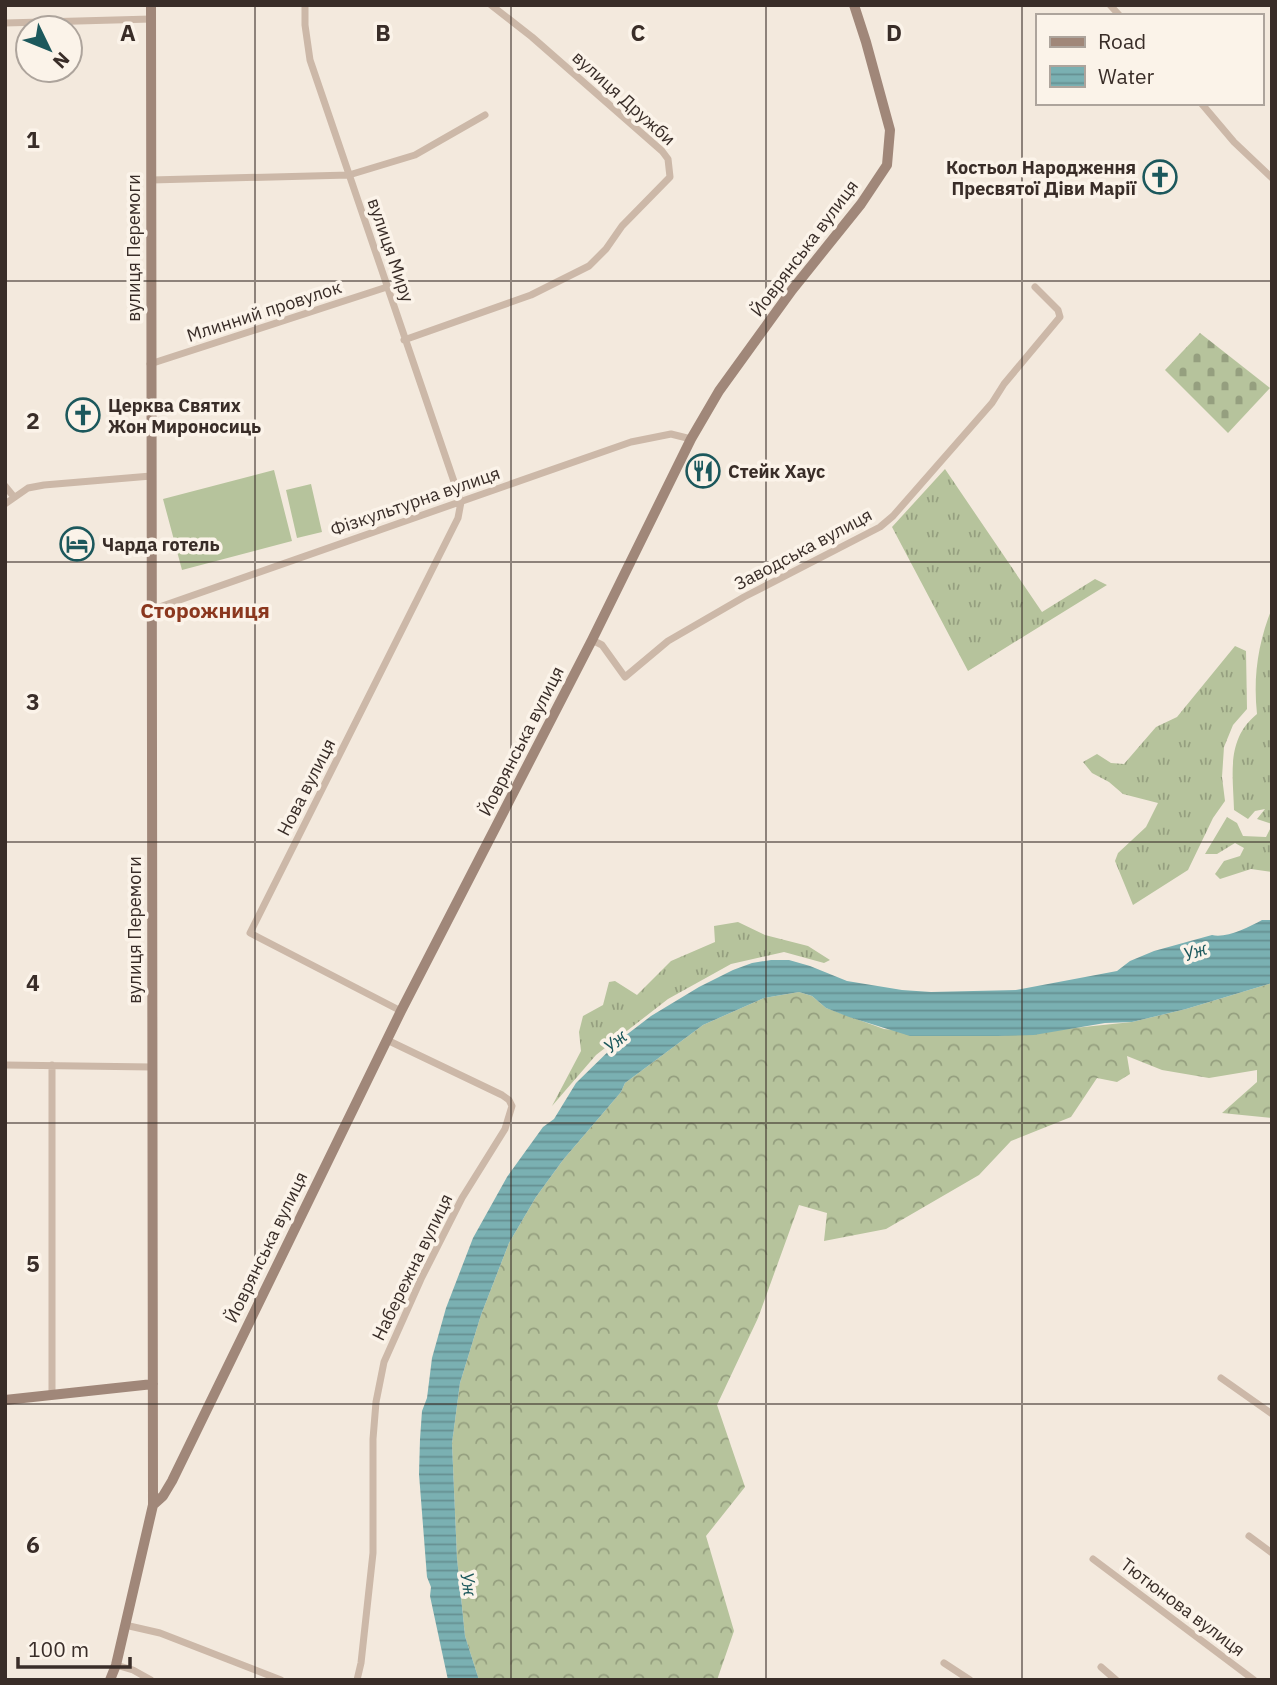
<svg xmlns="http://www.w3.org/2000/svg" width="1277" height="1685" font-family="'IBM Plex Sans',sans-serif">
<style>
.grass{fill:url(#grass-tufts)}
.forest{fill:url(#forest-crowns)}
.cemetery{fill:url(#cemetery-stones)}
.pitch{fill:#b6c39c}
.water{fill:url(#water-rules)}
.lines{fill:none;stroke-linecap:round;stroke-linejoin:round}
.street{stroke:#ccb8a8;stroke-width:7}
.secondary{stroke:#a08779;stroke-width:10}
.grid{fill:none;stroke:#392d28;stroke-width:2;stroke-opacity:0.55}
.labels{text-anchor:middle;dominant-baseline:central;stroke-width:7;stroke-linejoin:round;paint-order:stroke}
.street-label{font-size:18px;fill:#392d28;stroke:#fbf3e9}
.poi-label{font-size:18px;font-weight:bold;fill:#392d28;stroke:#fbf3e9;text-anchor:start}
.water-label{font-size:19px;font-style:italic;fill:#1c585c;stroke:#fbf3e9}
.quarter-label{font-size:21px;font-weight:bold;fill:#8b371e;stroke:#fbf3e9}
.grid-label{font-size:23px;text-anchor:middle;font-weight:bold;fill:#392d28;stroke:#fbf3e9;stroke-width:7;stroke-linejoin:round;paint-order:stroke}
</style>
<defs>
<pattern id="grass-tufts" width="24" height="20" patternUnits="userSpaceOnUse" patternTransform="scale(1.75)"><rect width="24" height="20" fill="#b6c39c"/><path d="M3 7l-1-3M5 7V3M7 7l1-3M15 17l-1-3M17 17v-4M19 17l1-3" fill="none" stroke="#959f7f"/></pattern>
<pattern id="forest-crowns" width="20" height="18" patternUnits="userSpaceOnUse" patternTransform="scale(1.75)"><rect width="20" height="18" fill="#b6c39c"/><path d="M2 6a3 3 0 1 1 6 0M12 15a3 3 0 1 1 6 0" fill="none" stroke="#959f7f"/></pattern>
<pattern id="cemetery-stones" width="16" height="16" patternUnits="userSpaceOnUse" patternTransform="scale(1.75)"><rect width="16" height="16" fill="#b6c39c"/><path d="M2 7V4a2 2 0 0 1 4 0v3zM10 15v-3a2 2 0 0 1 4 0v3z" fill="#959f7f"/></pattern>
<pattern id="water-rules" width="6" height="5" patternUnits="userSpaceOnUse" patternTransform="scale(1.75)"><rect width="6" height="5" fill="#7ab0b2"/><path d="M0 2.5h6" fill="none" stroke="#659091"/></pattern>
</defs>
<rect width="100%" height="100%" fill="#f3e9dd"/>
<path class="grass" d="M945,469l97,143 53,-33 12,6 -139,86 -76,-144z
M1272,608v216l-15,-5 8,-10 -10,2 -7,8 -14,-9c-1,-36 -8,-71 23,-96 -4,-37 1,-71 15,-106z
M1235,646l11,5 1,58 -14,16 -9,22 -2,30 3,24 -12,17 -25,52 -55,35 -18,-44 3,-8 28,-26 12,-24 -35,-9 -14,-12 -17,-9 -9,-11 14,-8 14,9 13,1 32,-37 21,-10z
M1227,817l10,6 6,13 23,1 6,-12v47l-21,-3 -31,10 -5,-5 9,-13 16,-5 4,-8 -9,-5 -18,11h-12z
M738,922l27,13 43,11 22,14 -6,3 -40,-11 -53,12 -63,35 -72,56 -44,51 29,-55 -2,-19 4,-16 20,-11 6,-23 6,-1 22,14 34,-34 44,-19 -1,-16z"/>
<path class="forest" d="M1272,983v135l-50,-5 35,-31v-12l-48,8 -47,-8 -35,-14 3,18 -13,8 -20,-4 -26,39 -60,24 -32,34 -93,54 -62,12 3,-28 -28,-8 -41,113 -41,87 28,82 -39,49 28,95 -17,49h-238l-14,-44 -8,-78 -5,-115 8,-60 21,-68 28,-72 27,-46 27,-37 58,-68 4,-9 78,-58 61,-27 35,-6 13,4 14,12 58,21 72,7h42l134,-14 54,-13z"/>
<path class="cemetery" d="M1200,333l70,55 -42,45 -63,-63z"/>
<path class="pitch" d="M274,470l18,71 -110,29 -19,-71z
M311,484l11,48 -25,6 -11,-48z"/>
<path class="water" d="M1262,920h10v63l-86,26 -54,13 -27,1 -71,12 -36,1h-88l-61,-19 -23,-9 -14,-12 -13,-4 -35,6 -61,27 -78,58 -4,9 -58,68 -27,37 -27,46 -28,72 -21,68 -8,60 5,115 8,78 14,44h-31l-18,-84 1,-9 -4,-10 -8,-103 1,-35 2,-28 5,-13 5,-40 14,-50 27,-70 34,-61 36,-50 11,-8 22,-36 45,-44 30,-23 48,-29 34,-17 19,-7 19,-3h18l21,6 37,15 55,9 29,2 85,-2 101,-19 13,-10 24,-10 58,-16c13,4 37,-8 50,-15z"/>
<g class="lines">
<path class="street" d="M305,5v20l5,35 151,442 -3,16 -208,415 151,78
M1110,5l10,11
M5,23l146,-4
M1201,103l33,39 38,36
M151,180l198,-5 66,-20 70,-40
M404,340l127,-45 58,-29 17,-17 16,-23 48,-49 -2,-18 -6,-8 -130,-114 -41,-32
M150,364l237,-77
M5,486l9,11
M5,504l23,-16 16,-3 107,-9
M151,610l480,-168 40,-8 20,5
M592,640l10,5 23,32 43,-36 76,-44 136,-70 13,-11 99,-113 12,-19 56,-67 -2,-7 -23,-23
M5,1065l147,2
M52,1065v330
M1221,1378l51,36
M1249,1536l23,17
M1093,1559l161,121
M125,1625l35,8 121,47
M944,1663l26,17
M116,1665l17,5 18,10
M1101,1667l15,13
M357,1680l4,-17 12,-110v-114l3,-37 8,-40 37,-83 41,-81 43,-69 7,-23 -3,-6 -7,-5 -115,-55"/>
<path class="secondary" d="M5,1400l148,-16
M153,1505l10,-9 9,-15 229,-470 191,-371 99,-201 28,-48 73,-101 69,-86 26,-39 3,-35 -24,-88 -12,-37
M110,1680l6,-15 37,-160 -2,-1500"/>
</g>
<path class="grid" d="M255,5v1675M511,5v1675M766,5v1675M1022,5v1675M5,281h1267M5,562h1267M5,842h1267M5,1123h1267M5,1404h1267"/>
<defs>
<symbol id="church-ring" viewBox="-11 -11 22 22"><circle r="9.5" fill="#fbf3e9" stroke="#1c585c" stroke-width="1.5"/><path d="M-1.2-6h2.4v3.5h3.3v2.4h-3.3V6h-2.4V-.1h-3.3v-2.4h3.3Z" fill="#1c585c"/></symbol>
<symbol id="restaurant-ring" viewBox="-11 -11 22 22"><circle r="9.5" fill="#fbf3e9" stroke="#1c585c" stroke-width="1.5"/><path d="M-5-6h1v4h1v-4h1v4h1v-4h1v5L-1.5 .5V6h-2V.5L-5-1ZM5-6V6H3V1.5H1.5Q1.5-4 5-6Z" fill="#1c585c"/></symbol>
<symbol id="hotel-ring" viewBox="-11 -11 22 22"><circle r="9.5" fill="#fbf3e9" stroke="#1c585c" stroke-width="1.5"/><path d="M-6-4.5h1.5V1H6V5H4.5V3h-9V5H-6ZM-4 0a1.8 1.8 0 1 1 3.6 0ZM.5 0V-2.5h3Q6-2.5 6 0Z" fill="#1c585c"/></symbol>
</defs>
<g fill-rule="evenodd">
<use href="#church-ring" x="1141" y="158" width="38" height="38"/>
<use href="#church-ring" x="64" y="396" width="38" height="38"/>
<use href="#restaurant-ring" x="684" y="452" width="38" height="38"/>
<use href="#hotel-ring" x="58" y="525" width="38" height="38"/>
</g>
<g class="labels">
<g class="street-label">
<text transform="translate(624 98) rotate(42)">вулиця Дружби</text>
<text transform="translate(133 248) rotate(-90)">вулиця Перемоги</text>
<text transform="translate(804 248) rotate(-53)">Йоврянська вулиця</text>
<text transform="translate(391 250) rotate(71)">вулиця Миру</text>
<text transform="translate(264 311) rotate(-18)">Млинний провулок</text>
<text transform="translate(415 501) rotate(-19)">Фізкультурна вулиця</text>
<text transform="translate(803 549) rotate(-28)">Заводська вулиця</text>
<text transform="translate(521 741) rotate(-63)">Йоврянська вулиця</text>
<text transform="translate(306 787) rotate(-63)">Нова вулиця</text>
<text transform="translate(134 930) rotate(-90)">вулиця Перемоги</text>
<text transform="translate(266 1247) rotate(-64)">Йоврянська вулиця</text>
<text transform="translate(412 1267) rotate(-64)">Набережна вулиця</text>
<text transform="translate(1183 1607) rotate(37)">Тютюнова вулиця</text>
</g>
<g class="poi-label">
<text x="1136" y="167" text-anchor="end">Костьол Народження<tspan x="1136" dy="21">Пресвятої Діви Марії</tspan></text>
<text x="108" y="405">Церква Святих<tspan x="108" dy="21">Жон Мироносиць</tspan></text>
<text x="728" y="471">Стейк Хаус</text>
<text x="102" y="544">Чарда готель</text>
</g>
<g class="water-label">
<text transform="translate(1195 951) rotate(-18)">Уж</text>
<text transform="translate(615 1041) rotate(-40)">Уж</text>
<text transform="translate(469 1584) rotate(81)">Уж</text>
</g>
<g class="quarter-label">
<text x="205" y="610">Сторожниця</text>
</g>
</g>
<g class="grid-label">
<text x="128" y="41">A</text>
<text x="383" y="41">B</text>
<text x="638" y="41">C</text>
<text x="894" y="41">D</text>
<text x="33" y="148">1</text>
<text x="33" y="429">2</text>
<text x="33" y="710">3</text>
<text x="33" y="991">4</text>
<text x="33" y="1272">5</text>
<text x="33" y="1553">6</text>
</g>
<rect width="1277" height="1685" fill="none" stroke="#392d28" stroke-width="14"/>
<rect x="1036" y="14" width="228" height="91" fill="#fbf3e9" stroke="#ada49c" stroke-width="2"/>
<rect x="1050" y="37" width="35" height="10" fill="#a08779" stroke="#ada49c" stroke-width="2"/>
<text x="1098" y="49" font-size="21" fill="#392d28">Road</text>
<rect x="1050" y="66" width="35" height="21" fill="url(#water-rules)" stroke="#ada49c" stroke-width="2"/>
<text x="1098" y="84" font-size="21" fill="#392d28">Water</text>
<g transform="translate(49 49) rotate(133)"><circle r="33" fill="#fbf3e9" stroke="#ada49c" stroke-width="2"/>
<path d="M0-5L12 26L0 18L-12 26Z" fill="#1c585c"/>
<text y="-10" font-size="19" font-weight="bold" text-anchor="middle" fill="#392d28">N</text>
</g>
<path d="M18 1657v10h112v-10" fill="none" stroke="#392d28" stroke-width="3.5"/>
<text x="28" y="1657" font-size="21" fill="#392d28" stroke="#fbf3e9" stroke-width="5" paint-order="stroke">100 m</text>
</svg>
